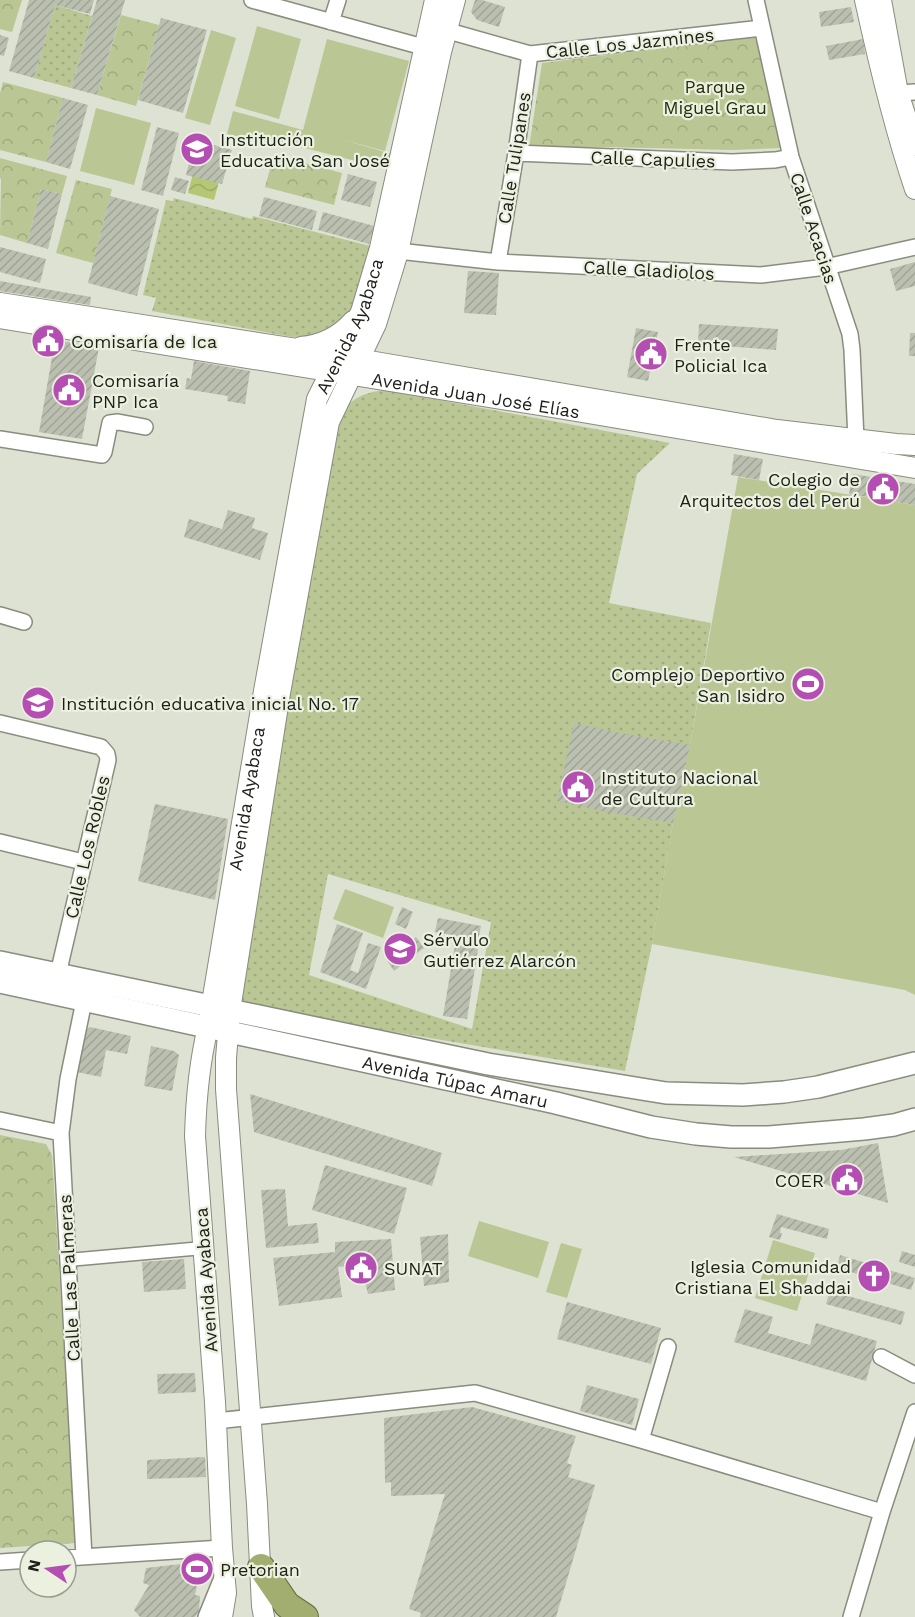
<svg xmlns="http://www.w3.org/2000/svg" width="915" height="1617" font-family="'Work Sans',sans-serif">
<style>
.grass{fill:#bac694}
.park{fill:url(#park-crowns)}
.garden{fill:url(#garden-dots);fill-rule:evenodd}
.water{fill:url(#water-waves)}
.building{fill:url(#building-hatch)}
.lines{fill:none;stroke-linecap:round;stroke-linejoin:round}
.pedestrian-casing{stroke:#898c7e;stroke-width:15}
.minor-casing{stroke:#898c7e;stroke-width:18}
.tertiary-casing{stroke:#898c7e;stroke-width:22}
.secondary-casing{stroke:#898c7e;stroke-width:24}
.trunk-casing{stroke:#646f3b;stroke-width:28}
.pedestrian{stroke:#fff;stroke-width:12}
.minor{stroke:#fff;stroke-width:15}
.tertiary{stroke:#fff;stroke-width:20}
.secondary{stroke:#fff;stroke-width:21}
.trunk{stroke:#a2ae70;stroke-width:26}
.labels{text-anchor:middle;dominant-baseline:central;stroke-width:4.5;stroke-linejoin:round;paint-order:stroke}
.street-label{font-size:18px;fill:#1d1f19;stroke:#ebf0df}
.park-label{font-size:18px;fill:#272e0a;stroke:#ebf0df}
.poi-label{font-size:18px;fill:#1d1f19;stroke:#ebf0df;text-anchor:start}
</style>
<defs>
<pattern id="park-crowns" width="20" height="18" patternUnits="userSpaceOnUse" patternTransform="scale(1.5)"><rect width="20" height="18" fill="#bac694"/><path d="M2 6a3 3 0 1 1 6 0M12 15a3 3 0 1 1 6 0" fill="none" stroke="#9faa7f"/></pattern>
<pattern id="garden-dots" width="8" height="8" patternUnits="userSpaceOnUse" patternTransform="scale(1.5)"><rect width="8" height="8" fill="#bac694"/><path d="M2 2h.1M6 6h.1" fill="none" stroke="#9faa7f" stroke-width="1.8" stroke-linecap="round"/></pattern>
<pattern id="water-waves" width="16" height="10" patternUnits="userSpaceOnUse" patternTransform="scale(1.5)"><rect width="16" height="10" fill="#b5c775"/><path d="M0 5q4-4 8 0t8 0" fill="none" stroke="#9baa65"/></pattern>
<pattern id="building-hatch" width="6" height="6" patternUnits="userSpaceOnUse" patternTransform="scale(1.5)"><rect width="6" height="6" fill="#bbbfaf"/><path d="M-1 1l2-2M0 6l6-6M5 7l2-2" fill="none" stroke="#a0a496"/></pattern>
</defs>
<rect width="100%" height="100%" fill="#dee2d2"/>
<path class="grass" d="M257,26l44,13 -22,80 -44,-13z
M211,30l25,8 -26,87 -25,-7z
M327,39l82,22 -24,90 -45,-12 52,15 -5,15 -121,-31 -2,5 -37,-9 6,-23 70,19z
M96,108l55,15 -17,62 -54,-14z
M738,477l177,28v490l-10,-5 -253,-46 21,-121 17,-78z
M345,889l49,18 -11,31 -50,-19z
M479,1221l70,21 -11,36 -70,-22z
M773,1240l42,13 -18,58 -42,-13z
M561,1243l21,6 -15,49 -21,-6z"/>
<path class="park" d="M0,0h22l-10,32 -12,-3z
M121,15l38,10 -23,81 -39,-11z
M758,36l26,112 -52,2 -128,-3h-75l13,-84z
M3,82l60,16 -17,64 -46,-12v-57z
M274,155l68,18 -8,32 -69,-18z
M0,158l67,18 -5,18 -21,-5 -14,54 -27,-8 1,-56 -1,-1z
M76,180l36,9 -19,74 -37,-10z
M0,1135l46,9 6,11 24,388 -76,5z"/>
<path class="garden" d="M55,5l37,11 -21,72 -37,-10z
M174,198l78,21 1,-3 117,30 -20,66 -21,18 -16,6 -21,1 -140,-26 4,-13 -13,-3 23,-95 7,1z
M386,390l284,53 -33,31 -28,129 102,20 -21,122 -17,78 -21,121 -27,127 -373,-63 -8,-5 -5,-10 96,-573c16,-21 25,-27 51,-30zM328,874l163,48 -19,107 -163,-54z"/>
<path class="water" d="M200,145l27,7 -13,48 -26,-7z"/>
<path class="building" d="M29,0h65l-4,14 -35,-9 -21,73 -25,-7z
M97,0h28l-28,95 -26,-7z
M475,0h7l23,7 -6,20 -22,-7 -6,-8z
M851,7l3,15 -33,5 -2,-15z
M161,18l46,12 -24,83 -45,-13z
M0,35l9,3 -5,18 -4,-1z
M863,39l2,15 -36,6 -3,-14z
M63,98l25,7 -18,64 -24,-7z
M157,127l22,6 -16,63 -22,-6z
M195,140l37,10 -10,34 -36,-9z
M348,174l29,8 -7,25 -29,-7z
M175,177l14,4 -4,13 -14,-4z
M41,189l21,5 -14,55 -21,-6z
M110,196l49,13 -22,87 -49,-13z
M264,197l53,14 -5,19 -53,-14z
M323,212l51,14 -5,18 -51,-14z
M0,247l46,12 -6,24 -40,-11z
M915,262v24l-19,5 -6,-22z
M468,271l31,2 -3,42 -32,-2z
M0,281l91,16 -1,8 -90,-14z
M699,324l79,5 -2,21 -78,-6z
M636,328l22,4 -10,49 -21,-4z
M910,333h5v23h-6z
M55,340l44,7 -17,92 -43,-7z
M194,361l56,10 -5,33 -18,-3 1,-5 -43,-7 2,-11 4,1z
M734,454l29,5 -4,21 -28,-5z
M853,474l62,10v21l-66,-11z
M228,510l27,8 -3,10 16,5 -8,27 -76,-23 5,-18 33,10z
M574,723l46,10 70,12 -17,78 -71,-12 -45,-10z
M155,804l73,15 -13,81 -77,-19z
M402,907l11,5 -7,17 -11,-5z
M438,918l43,8 -3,14 -43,-8z
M337,924l26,9 -13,37 8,3 10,-30 13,4 -15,42 -46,-17z
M416,937l8,11 -30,23 -8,-12z
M455,945l23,4 -11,70 -24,-3z
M90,1027l41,9 -4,18 -21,-4 -5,27 -24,-5 8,-41z
M151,1046l23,5 5,4 -7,36 -28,-5z
M250,1094l192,59 -10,33 -178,-54z
M878,1143l10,60 -154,-46 107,-7z
M325,1165l82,23 -13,46 -82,-24z
M285,1189l3,37 29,-3 2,20 -53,5 -5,-58z
M777,1214l52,15 -2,10 -46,-12 -1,6h2l-2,7 -11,-3z
M448,1234l1,48 -25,4 -4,-49z
M391,1239l4,51 -27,4 -7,-29 -23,2 4,30 -63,9 -6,-48 62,-6v-10z
M902,1251l13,4v12l-16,-5z
M840,1255l75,23 -4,12 -74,-22z
M184,1259l2,30 -42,3 -2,-30z
M830,1291l75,21 -4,13 -75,-21z
M567,1302l94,26 -10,36 -94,-25z
M745,1309l28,8 -5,16 42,12 6,-22 61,18 -11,40 -132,-39z
M195,1373l1,19 -38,2 -1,-20z
M587,1385l52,14 -7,26 -52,-14z
M472,1407l104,29 -9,27 5,2 -4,12 27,8 -39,132h-136l1,-4 -12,-4 36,-115 -54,2v-14l-6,1 -1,-65z
M205,1457l1,20 -59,2v-19z
M198,1562l3,6 -6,27 5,1 -1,15 -4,6h-55l-6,-7 15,-25 -6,-2 3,-15z"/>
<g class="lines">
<defs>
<path id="pedestrian" d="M68,1260l135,-12"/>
<path id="minor" d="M252,0l182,50
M756,0l35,157 59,177 2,16 4,90 -2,8
M331,22l7,-22
M438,28l92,26 232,-26
M898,93l17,-1
M516,153l216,9 43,-2 16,-3
M389,250l109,12 263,13 65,-8 89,-20
M498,262l18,-109 14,-99
M0,439l102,16 2,-3 6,-29 8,-1 27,5
M0,615l24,7
M0,723l101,24 6,7 1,6 -50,214
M0,842l83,20
M84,1001l-16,78 -7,54 23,424
M0,1120l61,13
M881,1357l34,18
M216,1421l259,-28 166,47 241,72
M641,1440l27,-93
M66,1558l156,-10
M0,1562l30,-2
M206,1617l18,-44
M851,1617l31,-105 33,-100"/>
<g id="tertiary">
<path d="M865,0c14,64 29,127 50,189"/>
<path d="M881,0l17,93 17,52"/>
<path d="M0,303l316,49 461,78 119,14 19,1"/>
<path id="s1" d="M0,318l564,91 351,59"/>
<path d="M301,347c20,-2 39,-11 52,-26"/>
<path id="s2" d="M222,1617l4,-24 -4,-45 -7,-146 -20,-266c1,-37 4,-72 13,-109l56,-336 53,-292 44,-87 19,-64 55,-248"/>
<path d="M264,1617l-2,-11 -5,-102 -31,-415v-31l4,-48 50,-317 49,-271 47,-98 22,-72 43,-200 14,-52"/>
</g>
<g id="secondary">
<path d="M0,962l488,102 178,29 77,2 41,-3 34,-5 97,-24"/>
<path id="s3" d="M0,982l556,121 95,24 45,7 35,3h38l95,-8 30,-4 21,-6"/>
</g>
<path id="trunk" d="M261,1567l26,38 18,12"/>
</defs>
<use href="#pedestrian" class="pedestrian-casing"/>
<use href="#minor" class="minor-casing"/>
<use href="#tertiary" class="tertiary-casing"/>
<use href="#secondary" class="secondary-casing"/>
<use href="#trunk" class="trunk-casing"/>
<use href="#pedestrian" class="pedestrian"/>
<use href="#minor" class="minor"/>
<use href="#tertiary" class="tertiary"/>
<use href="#secondary" class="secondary"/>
<use href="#trunk" class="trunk"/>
</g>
<defs>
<symbol id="school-disc" viewBox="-11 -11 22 22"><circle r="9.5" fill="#b54eb2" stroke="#ebf0df"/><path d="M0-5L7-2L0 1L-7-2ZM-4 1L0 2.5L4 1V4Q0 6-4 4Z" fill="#fff"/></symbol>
<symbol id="civic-disc" viewBox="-11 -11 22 22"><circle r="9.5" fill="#b54eb2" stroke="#ebf0df"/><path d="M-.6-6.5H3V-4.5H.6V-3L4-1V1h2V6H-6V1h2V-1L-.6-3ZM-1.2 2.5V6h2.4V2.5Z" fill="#fff"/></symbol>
<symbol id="stadium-disc" viewBox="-11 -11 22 22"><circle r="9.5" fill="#b54eb2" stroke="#ebf0df"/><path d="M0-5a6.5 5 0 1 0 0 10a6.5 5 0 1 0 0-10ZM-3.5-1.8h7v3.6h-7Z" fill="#fff"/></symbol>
<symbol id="university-disc" viewBox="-11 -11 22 22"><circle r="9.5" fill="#b54eb2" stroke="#ebf0df"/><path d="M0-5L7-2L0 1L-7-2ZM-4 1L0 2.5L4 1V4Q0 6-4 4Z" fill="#fff"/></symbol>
<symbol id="church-disc" viewBox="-11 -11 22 22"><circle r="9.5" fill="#b54eb2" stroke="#ebf0df"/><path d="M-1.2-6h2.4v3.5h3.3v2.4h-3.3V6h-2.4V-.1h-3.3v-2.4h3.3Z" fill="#fff"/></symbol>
</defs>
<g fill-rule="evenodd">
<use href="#school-disc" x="178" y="130" width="38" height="38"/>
<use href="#civic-disc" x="29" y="322" width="38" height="38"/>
<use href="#civic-disc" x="632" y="335" width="38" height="38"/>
<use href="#civic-disc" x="50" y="371" width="38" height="38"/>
<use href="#civic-disc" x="864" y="470" width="38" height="38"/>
<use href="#stadium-disc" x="789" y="665" width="38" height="38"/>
<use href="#school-disc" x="19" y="684" width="38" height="38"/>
<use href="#civic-disc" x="559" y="768" width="38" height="38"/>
<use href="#university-disc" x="381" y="930" width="38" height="38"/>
<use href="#civic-disc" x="828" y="1161" width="38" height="38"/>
<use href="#civic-disc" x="342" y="1249" width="38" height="38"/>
<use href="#church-disc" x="855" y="1257" width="38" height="38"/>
<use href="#stadium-disc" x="178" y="1550" width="38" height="38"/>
</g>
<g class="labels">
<g class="street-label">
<text transform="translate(630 43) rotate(-6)">Calle Los Jazmines</text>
<text transform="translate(514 158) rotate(-81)">Calle Tulipanes</text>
<text transform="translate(653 159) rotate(2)">Calle Capulies</text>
<text transform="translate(814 228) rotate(72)">Calle Acacias</text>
<text transform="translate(649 270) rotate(3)">Calle Gladiolos</text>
<text stroke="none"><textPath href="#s2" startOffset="1310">Avenida Ayabaca</textPath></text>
<text stroke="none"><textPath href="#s1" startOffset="482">Avenida Juan José Elías</textPath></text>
<text stroke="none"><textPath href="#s2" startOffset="824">Avenida Ayabaca</textPath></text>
<text transform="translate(87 847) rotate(-77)">Calle Los Robles</text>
<text stroke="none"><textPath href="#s3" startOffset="466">Avenida Túpac Amaru</textPath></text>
<text transform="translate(69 1278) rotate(-93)">Calle Las Palmeras</text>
<text transform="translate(206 1280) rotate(-94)">Avenida Ayabaca</text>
</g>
<g class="park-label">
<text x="715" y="86">Parque<tspan x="715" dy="21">Miguel Grau</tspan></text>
</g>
<g class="poi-label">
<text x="220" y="139">Institución<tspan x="220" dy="21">Educativa San José</tspan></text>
<text x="71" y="341">Comisaría de Ica</text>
<text x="674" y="344">Frente<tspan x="674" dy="21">Policial Ica</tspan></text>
<text x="92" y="380">Comisaría<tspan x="92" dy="21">PNP Ica</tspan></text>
<text x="860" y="479" text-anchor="end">Colegio de<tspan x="860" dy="21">Arquitectos del Perú</tspan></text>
<text x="785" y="674" text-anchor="end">Complejo Deportivo<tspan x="785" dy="21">San Isidro</tspan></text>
<text x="61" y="703">Institución educativa inicial No. 17</text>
<text x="601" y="777">Instituto Nacional<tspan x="601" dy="21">de Cultura</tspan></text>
<text x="423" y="939">Sérvulo<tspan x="423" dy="21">Gutiérrez Alarcón</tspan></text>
<text x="824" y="1180" text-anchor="end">COER</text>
<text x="851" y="1266" text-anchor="end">Iglesia Comunidad<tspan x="851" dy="21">Cristiana El Shaddai</tspan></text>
<text x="384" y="1268">SUNAT</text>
<text x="220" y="1569">Pretorian</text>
</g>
</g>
<g transform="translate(48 1569) rotate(283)"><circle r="28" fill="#ebf0df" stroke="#999c90" stroke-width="1.5"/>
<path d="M0-4.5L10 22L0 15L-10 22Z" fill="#b54eb2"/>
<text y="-9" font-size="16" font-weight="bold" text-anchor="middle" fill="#1d1f19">N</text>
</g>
</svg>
